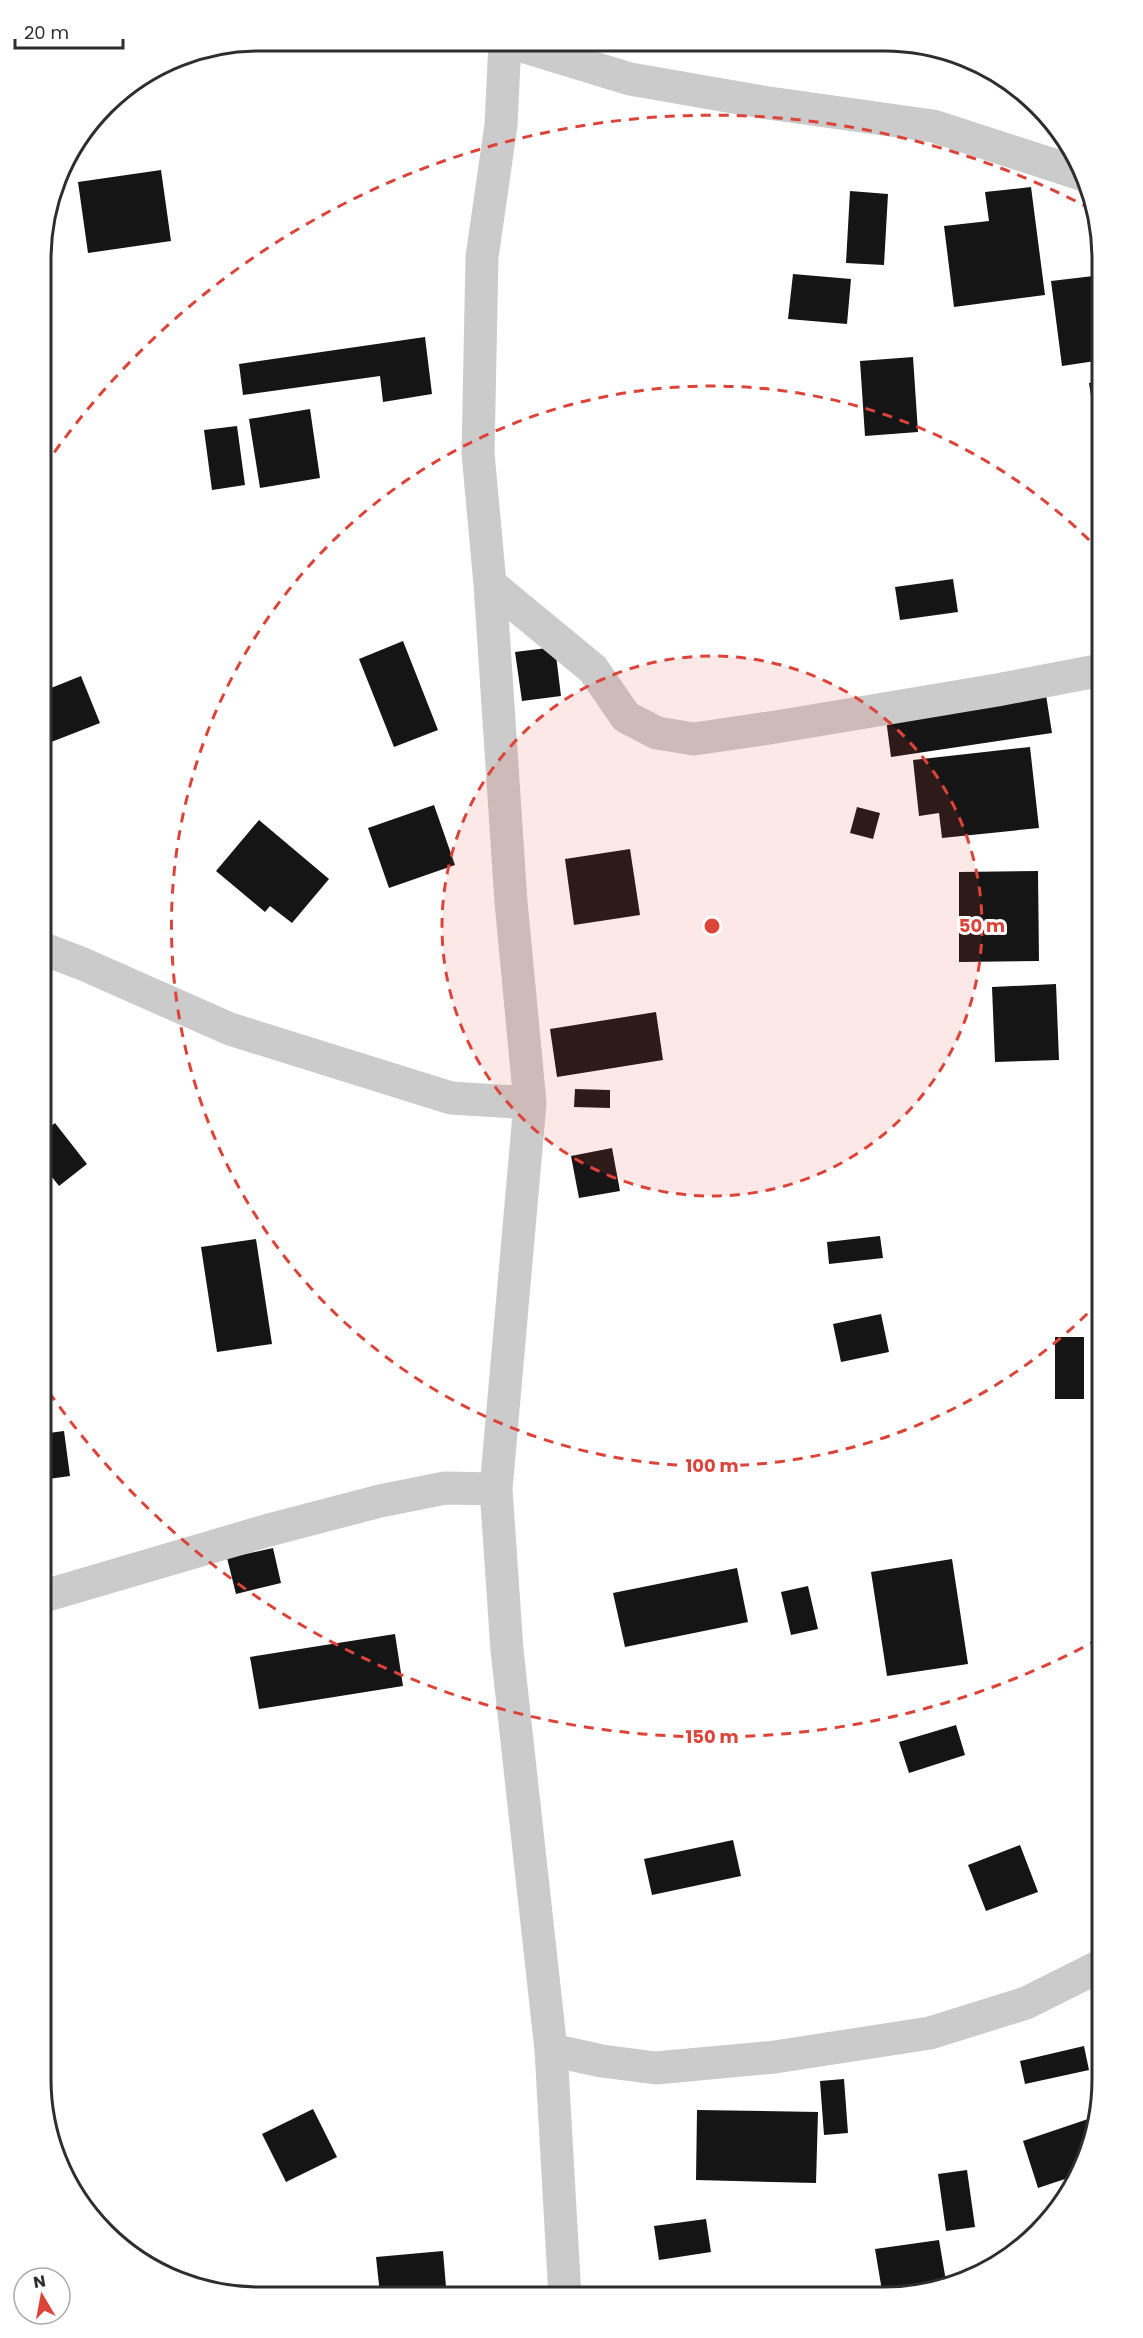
<svg xmlns="http://www.w3.org/2000/svg" width="1143" height="2338" font-family="Poppins,sans-serif">
<style>
.building{fill:#151515}
.lines{fill:none;stroke-linecap:round;stroke-linejoin:round}
.minor{stroke:#cbcbcb;stroke-width:33}
.ring{fill:none;stroke:#dc443a;stroke-width:3;stroke-dasharray:10 8}
.rim{fill:none;stroke:#2e2e2e;stroke-width:3}
.centre{fill:#dc443a;stroke:#fff;stroke-width:3}
.ring-label{font-size:18px;text-anchor:middle;font-weight:bold;fill:#dc443a;stroke:#fff;stroke-width:6;stroke-linejoin:round;paint-order:stroke}
</style>
<rect width="100%" height="100%" fill="#fff"/>
<path class="building" d="M161,170l10,71 -83,12 -10,-71z
M1031,187l14,108 -91,12 -10,-81 45,-5 -4,-29z
M850,191l38,3 -4,71 -38,-2z
M793,274l58,5 -4,45 -59,-5z
M1102,275v85l-40,6 -11,-85z
M425,337l7,57 -49,8 -3,-26 -137,19 -4,-31z
M913,357l5,75 -53,4 -5,-75z
M1102,381v40l-7,1 -6,-39z
M310,409l10,69 -60,10 -11,-69z
M237,426l8,59 -33,5 -8,-60z
M953,579l5,33 -58,8 -5,-33z
M403,641l35,89 -44,17 -35,-88z
M555,647l6,49 -39,5 -7,-49z
M81,676l19,47 -59,23v-54z
M1046,695l6,38 -161,24 -5,-38z
M1030,747l9,81 -97,10 -3,-25 -20,3 -6,-56z
M434,805l21,60 -66,23 -21,-60z
M857,807l23,6 -7,26 -23,-6z
M259,820l70,59 -37,44 -22,-17 -5,6 -49,-41z
M630,849l10,66 -66,10 -9,-66z
M1038,871l1,90 -80,1v-90z
M1056,984l3,76 -64,2 -3,-75z
M656,1012l7,48 -106,17 -7,-48z
M575,1089l35,1v18l-36,-1z
M55,1123l32,41 -28,22 -18,-23v-29z
M612,1148l8,43 -41,7 -8,-42z
M880,1236l3,22 -54,6 -2,-22z
M256,1239l16,105 -55,8 -16,-105z
M881,1314l8,38 -48,10 -8,-38z
M1055,1337h29v62h-29z
M64,1431l6,45 -29,4v-46z
M273,1548l8,35 -45,11 -9,-36z
M952,1559l16,105 -81,12 -16,-104z
M737,1568l11,54 -123,25 -12,-54z
M808,1586l10,43 -27,6 -10,-43z
M395,1634l8,52 -144,23 -9,-52z
M956,1725l9,30 -56,18 -10,-31z
M733,1840l8,36 -89,19 -8,-36z
M1020,1845l18,47 -52,19 -18,-46z
M1084,2046l5,24 -64,14 -5,-23z
M844,2079l4,54 -24,2 -4,-54z
M313,2109l24,48 -51,25 -24,-48z
M697,2110l121,2 -2,71 -120,-3z
M1097,2116l-6,33 -14,26 -39,13 -15,-47z
M967,2170l8,57 -29,4 -8,-57z
M706,2219l5,33 -52,8 -5,-34z
M939,2240l8,47 -64,10 -8,-48z
M443,2251l3,36 -66,7 -4,-37z"/>
<g class="lines">
<path class="minor" d="M505,42l-4,83 -19,132 -4,196 12,131 21,318 19,201 -34,386 11,161 44,400 14,247
M509,42l121,37 132,23 171,24 151,49
M490,584l103,85 33,48 31,16 37,6 82,-12 221,-37 105,-20
M41,948l42,16 147,65 221,69 79,5
M41,1597l228,-67 111,-29 65,-13 51,1
M551,2050l51,11 54,7 119,-11 155,-24 96,-30 76,-38"/>
</g>
<circle cx="712" cy="926" r="270" fill="#dc443a" fill-opacity=".12"/>
<g class="ring">
<circle cx="712" cy="926" r="270"/>
<path d="M1100 1301A540 540 0 1 1 1100 551"/>
<path d="M1099 1639A811 811 0 0 1 44 1385M44 467A811 811 0 0 1 1093 210"/>
</g>
<path d="M0 0H1143V2338H0ZM259 51H884A208 208 0 0 1 1092 259V2079A208 208 0 0 1 884 2287H259A208 208 0 0 1 51 2079V259A208 208 0 0 1 259 51Z" fill="#fff" fill-rule="evenodd"/>
<path class="rim" d="M259 51H884A208 208 0 0 1 1092 259V2079A208 208 0 0 1 884 2287H259A208 208 0 0 1 51 2079V259A208 208 0 0 1 259 51Z"/>
<circle cx="712" cy="926" r="9" class="centre"/>
<g class="ring-label">
<text x="982" y="932">50 m</text>
<text x="712" y="1472">100 m</text>
<text x="712" y="1743">150 m</text>
</g>
<g transform="translate(42 2296) rotate(350)"><circle r="28" fill="#ffffff" stroke="#ababab" stroke-width="1.5"/>
<path d="M0-4.5L10 22L0 15L-10 22Z" fill="#dc443a"/>
<text y="-9" font-size="16" font-weight="bold" text-anchor="middle" fill="#2e2e2e">N</text>
</g>
<path d="M15 39v9h108v-9" fill="none" stroke="#2e2e2e" stroke-width="3"/>
<text x="24" y="39" font-size="18" fill="#2e2e2e" stroke="#ffffff" stroke-width="4.5" paint-order="stroke">20 m</text>
</svg>
